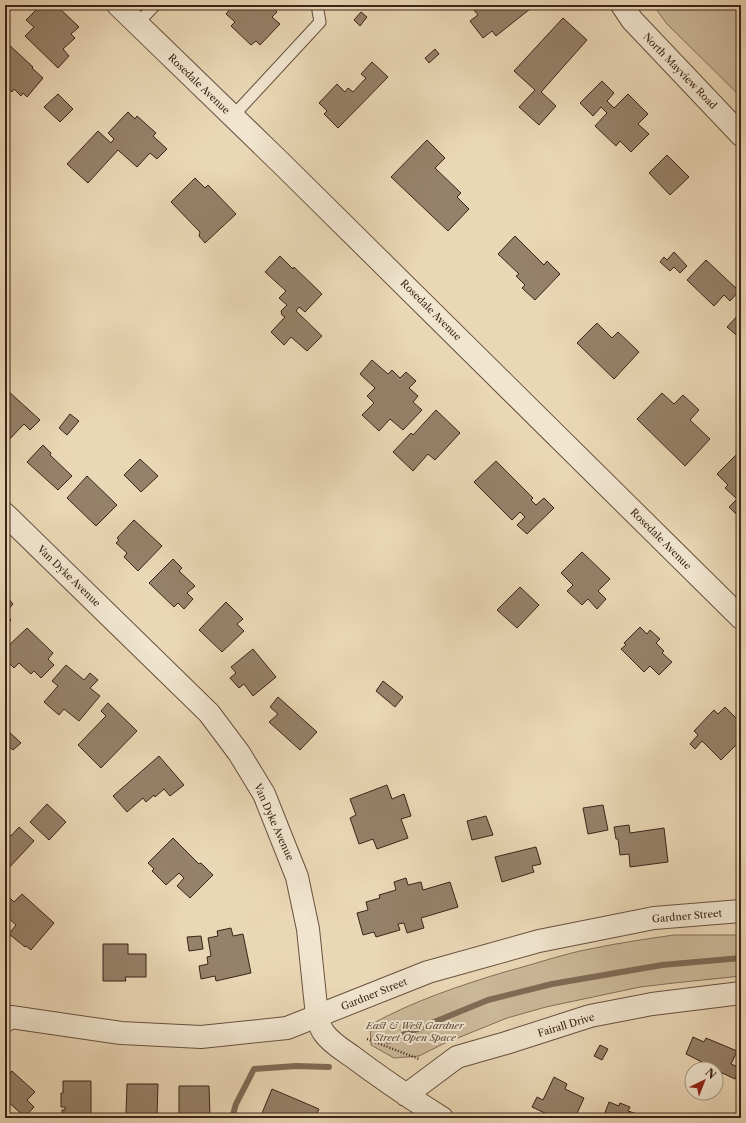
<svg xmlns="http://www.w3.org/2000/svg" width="746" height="1123" font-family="'Libre Caslon Text',serif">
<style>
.green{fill:#ccb99a;stroke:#846e59}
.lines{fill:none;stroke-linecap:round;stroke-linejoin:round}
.stream{stroke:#806b56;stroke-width:6}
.building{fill:#96816a;stroke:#3b2418}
.service-casing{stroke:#67513f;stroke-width:13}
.minor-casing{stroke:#67513f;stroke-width:24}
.tertiary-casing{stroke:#67513f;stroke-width:24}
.path{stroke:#3b2418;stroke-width:2.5;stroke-dasharray:1 2;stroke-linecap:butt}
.service{stroke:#f1e5cf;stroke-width:11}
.minor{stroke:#f1e5cf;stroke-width:22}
.tertiary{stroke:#f1e5cf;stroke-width:22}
.labels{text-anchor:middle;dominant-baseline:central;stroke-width:4;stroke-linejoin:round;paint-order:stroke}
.street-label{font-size:10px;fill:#3b2418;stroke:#f1e5cf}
.park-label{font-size:10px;font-style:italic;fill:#5f4938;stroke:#f1e5cf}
</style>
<rect width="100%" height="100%" fill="#ead7b5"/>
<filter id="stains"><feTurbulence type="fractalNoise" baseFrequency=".005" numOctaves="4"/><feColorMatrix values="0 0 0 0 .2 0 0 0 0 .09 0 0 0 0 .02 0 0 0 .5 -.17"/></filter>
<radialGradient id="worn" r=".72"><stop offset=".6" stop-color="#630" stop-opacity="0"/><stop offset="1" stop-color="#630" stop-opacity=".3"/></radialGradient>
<path class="green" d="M653,5h88v92l-74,-73z
M674,935h67v41l-67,7 -34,4 -94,20 -39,11 -64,26 -24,12 -25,2 -23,-13 -1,-20c43,-24 91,-40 138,-54 27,-7 55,-17 82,-22 28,-6 56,-10 84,-14z"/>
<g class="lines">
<path class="stream" d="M388,1041l100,-41 64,-16 110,-19 79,-7
M232,1118l4,-14 18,-35 42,-3 33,1"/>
</g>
<path class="building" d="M41,5h15l23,22 -8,7 4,4 -12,11 6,7 -11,12 -33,-32 9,-9 -8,-7z
M230,5h41l6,7 -5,5 8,7 -20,21 -4,-4 -5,4 -20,-19 4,-4 -9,-8 6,-7z
M470,5h65l-39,31 -4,-5 -9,7 -13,-17 8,-6z
M361,12l6,5 -7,9 -6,-6z
M563,18l24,22 -46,52 15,14 -17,19 -20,-18 16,-17 -21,-19z
M6,42l27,25 -1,1 11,10 -16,19 -4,-4 -2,3 -7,-7 -2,3 -7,-7v-41z
M435,49l4,5 -10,9 -4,-5z
M372,62l16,15 -50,51 -14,-14 3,-3 -8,-8 18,-19 8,8 3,-4 5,4 13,-14 -5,-4z
M602,81l12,12 -7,8 7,7 14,-14 20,20 -10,10 11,10 -18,18 -11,-11 -4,5 -21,-20 12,-13 -6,-6 -8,9 -13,-13z
M58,94l15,15 -13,13 -16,-15z
M128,112l7,7 2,-3 19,17 -3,3 14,13 -10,10 -7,-6 -13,14 -19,-17 -30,33 -21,-19 31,-33 13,12 3,-4 -6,-6z
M427,140l18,18 -10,10 26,25 -4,4 12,12 -21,22 -57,-54z
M667,155l22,22 -19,18 -21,-22z
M195,178l10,10 3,-3 28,29 -31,29 -6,-7 1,-4 -29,-30z
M515,236l29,29 3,-4 13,13 -25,26 -13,-12 3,-3 -9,-9 3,-2 -21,-20z
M674,252l13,14 -7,7 -6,-6 -4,4 -10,-9 4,-5 3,3z
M280,256l13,13 1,-2 28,27 -17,18 -6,-5 -3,4 26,25 -15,15 -16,-14 -7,8 -13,-13 14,-15 -3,-2 -1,-4 6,-6 -8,-7 7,-7 -21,-19z
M706,260l33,31 -9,10 -6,-6 -10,11 -27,-26z
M741,312v27l-14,-12z
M597,323l15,15 6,-6 21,20 -25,27 -37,-36z
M372,360l16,14 4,-4 8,8 6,-6 10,9 -7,7 9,8 -5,6 9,8 -19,20 -13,-11 -11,12 -17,-16 12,-12 -7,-7 8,-8 -15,-14z
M7,390l33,30 -10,10 -6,-6 -18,19 -1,-1v-49z
M662,393l12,11 9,-9 16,15 -9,10 20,19 -25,27 -48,-47z
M436,410l24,23 -25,27 -7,-6 -15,17 -20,-19 18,-19 2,2z
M70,414l9,7 -12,14 -8,-7z
M43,445l8,8 -1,2 22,21 -14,14 -31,-28z
M736,455l5,5v59l-12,-12 8,-8 -12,-11 3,-3 -11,-11z
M140,459l18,17 -17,16 -17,-17z
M496,461l37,37 -2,2 5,5 8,-7 10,10 -27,26 -10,-9 8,-8 -5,-5 -8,8 -38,-38z
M87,476l30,29 -21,21 -29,-28z
M134,520l28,26 -24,25 -14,-14 3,-4 -11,-10 3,-3 -2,-2z
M582,552l28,27 -12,12 8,8 -9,10 -9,-10 -6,6 -15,-14 6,-6 -12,-12z
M173,559l9,9 -3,3 16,15 -8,7 6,6 -9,10 -6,-6 -4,4 -25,-24z
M520,587l19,18 -22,23 -20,-18z
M5,595l8,9 -8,9z
M226,602l17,17 -6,5 7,7 -22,21 -23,-22z
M5,615l6,5 -6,7z
M640,627l7,7 3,-4 10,9 -4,4 8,8 -2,2 10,9 -13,13 -9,-9 -6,6 -23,-23 5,-4 -2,-2z
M27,628l26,25 -5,6 6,6 -13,13 -7,-7 -3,3 -12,-11 -5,5 -8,-8 4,-5 -5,-6z
M253,649l23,28 -23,19 -9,-12 -5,4 -9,-10 6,-5 -5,-6z
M66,665l18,15 6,-7 8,7 -8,8 10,8 -21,25 -15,-12 -5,6 -15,-13 14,-16 -6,-5z
M383,681l20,16 -8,10 -19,-16z
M278,697l39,35 -17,18 -31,-28 9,-8 -8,-7z
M108,703l29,28 -36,37 -23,-23 28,-29 -5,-5z
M725,707l16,16v17l-20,20 -19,-19 -7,8 -5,-5 8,-9 -4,-4 20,-21 4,4z
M5,728l16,15 -8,7 -8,-7z
M159,756l25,29 -14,11 -6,-7 -9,8 -1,-2 -8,7 -3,-4 -16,14 -14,-16z
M387,785l5,14 12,-5 7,22 -10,3 7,19 -31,11 -4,-10 -14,5 -9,-26 6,-3 -6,-16z
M47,804l19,18 -17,18 -19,-18z
M603,805l5,25 -20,4 -5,-26z
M486,816l7,19 -21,5 -5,-19z
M629,825l1,8 34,-5 4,34 -38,5 -1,-13 -9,1 -2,-16h-2l-2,-12z
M19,827l15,14 -29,31v-42l6,6z
M173,838l26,26 2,-1 12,12 -23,23 -13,-12 7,-8 -5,-5 -13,12 -14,-14 2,-2 -6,-6z
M536,847l5,17 -9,2 2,6 -32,10 -7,-25z
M406,878l2,7 13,-3 2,8 27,-8 8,25 -37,11 3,10 -17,5 -3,-10 -6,1 2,6 -24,7 -2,-5 -11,3 -6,-22 11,-3 -2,-8 14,-4 -1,-3 17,-5 -2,-8z
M22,894l32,29 -23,27 -5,-4 -1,1 -16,-13 7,-9 -11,-10v-13l4,-5 5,5z
M231,928l2,8 10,-2 8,39 -35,8 -1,-5 -14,3 -2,-13 9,-2 -1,-7 4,-1 -3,-18 10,-2 -1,-5z
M201,936l2,13 -14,2 -2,-14z
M103,944h25v10h18v23h-21l1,4h-23z
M693,1037l11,5 2,-4 31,13 -6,13 9,4 -5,11 -19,-9v-1l-15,-6 1,-1 -16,-8z
M600,1045l8,4 -6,11 -8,-4z
M12,1071l23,21 -8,8 7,7 -9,10 -20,-18v-20z
M554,1077l13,7 -2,5 19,9 -9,20h-25l1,-2 -19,-9 5,-10 6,3z
M63,1081h28v37l-29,-1v-7h3v-3h-4v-14h2z
M127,1084h31l-1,31 -31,-1z
M179,1086h30l1,30 -31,1z
M272,1089l47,20 -4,9h-55z
M609,1102l10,4 1,-3 10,4 -2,4 9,3 -2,4h-32z"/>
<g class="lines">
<defs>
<path id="service" d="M137,24l18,-19
M233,116l87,-94 -3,-17"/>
<path id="minor" d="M118,5l163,158 460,455
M622,5l10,15 109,115
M5,514l204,199 30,40 25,41 33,83 11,52 9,87c2,6 3,12 7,17 7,10 19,17 29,24 29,22 59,42 89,61
M406,1095l51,-38 49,-14 84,-27 62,-12 89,-11"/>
<path id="tertiary" d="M5,1021l6,-4 110,16 80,4 86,-9 141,-56 111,-31 115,-23 87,-7"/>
</defs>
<use href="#service" class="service-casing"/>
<use href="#minor" class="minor-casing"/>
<use href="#tertiary" class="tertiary-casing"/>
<path class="path" d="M367,1039l52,20"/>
<use href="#service" class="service"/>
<use href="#minor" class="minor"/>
<use href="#tertiary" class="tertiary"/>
</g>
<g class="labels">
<g class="street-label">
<text transform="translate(680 71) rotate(46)">North Mayview Road</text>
<text transform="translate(199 84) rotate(44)">Rosedale Avenue</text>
<text transform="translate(431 310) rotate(45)">Rosedale Avenue</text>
<text transform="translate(661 539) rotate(45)">Rosedale Avenue</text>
<text transform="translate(69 576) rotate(44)">Van Dyke Avenue</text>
<text transform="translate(274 822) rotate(66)">Van Dyke Avenue</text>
<text transform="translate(687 916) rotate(-5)">Gardner Street</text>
<text transform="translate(374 994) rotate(-22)">Gardner Street</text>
<text transform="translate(566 1025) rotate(-17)">Fairall Drive</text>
</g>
<g class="park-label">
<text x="415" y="1025">East &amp; West Gardner<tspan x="415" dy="12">Street Open Space</tspan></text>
</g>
</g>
<rect width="746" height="1123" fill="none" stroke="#ead7b5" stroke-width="20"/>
<rect x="6" y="6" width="734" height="1111" fill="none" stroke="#3b2418" stroke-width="2"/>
<rect x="10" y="10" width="726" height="1103" fill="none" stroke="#3b2418"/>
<g transform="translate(704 1081) rotate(43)"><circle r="19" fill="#f1e5cf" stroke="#a89886"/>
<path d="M0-3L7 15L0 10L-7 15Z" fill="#8f2418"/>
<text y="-6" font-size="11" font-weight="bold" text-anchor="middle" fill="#3b2418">N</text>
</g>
<rect width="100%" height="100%" filter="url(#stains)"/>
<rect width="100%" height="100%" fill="url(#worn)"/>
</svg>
